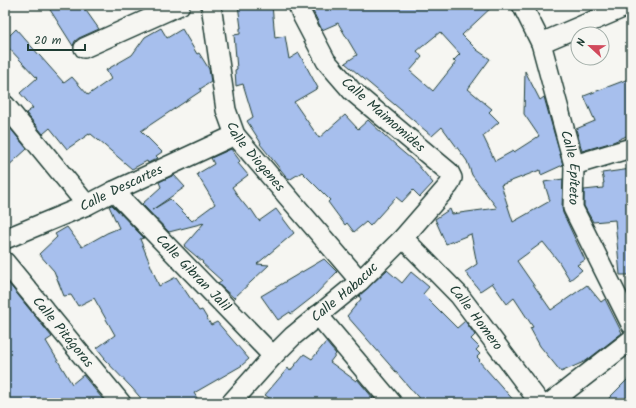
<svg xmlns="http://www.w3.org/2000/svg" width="636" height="408" font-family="Kalam,sans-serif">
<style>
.building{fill:#a7bfed;stroke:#1f3d34;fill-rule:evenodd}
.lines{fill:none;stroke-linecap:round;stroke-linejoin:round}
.minor-casing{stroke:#1f3d34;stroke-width:22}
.minor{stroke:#f6f6f2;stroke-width:19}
.labels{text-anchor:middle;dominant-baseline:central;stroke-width:3.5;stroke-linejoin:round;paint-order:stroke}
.street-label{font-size:14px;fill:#1f3d34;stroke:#f6f6f2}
</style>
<rect width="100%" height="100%" fill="#f6f6f2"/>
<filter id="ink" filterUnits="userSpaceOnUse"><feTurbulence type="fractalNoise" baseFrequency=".025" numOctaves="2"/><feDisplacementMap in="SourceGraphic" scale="8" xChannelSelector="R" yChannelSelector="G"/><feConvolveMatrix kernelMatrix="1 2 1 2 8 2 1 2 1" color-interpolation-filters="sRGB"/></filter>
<g filter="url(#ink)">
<path class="building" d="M47,5h35l17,24 -20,9 -4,3 -2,5z
M238,5h34l3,33 10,-2 4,23 10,-6 19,35 -24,14 25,36 26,-23 13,14 10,-9 30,28 19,16 16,19 -13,14 -7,-7 -11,12 -6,-5 -26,29 -4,-4 -12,10 -7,-9 -2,2 -17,-23 2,-2 -28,-28 -13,8 -29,-36 1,-1 -14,-22 6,-4 -10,-33 -7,2 -1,-16 2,-1 -3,-34 6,-1v-6h1z
M310,5h184l-32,30 15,15 13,9 -22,30 24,20 -3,3 10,10 -16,14 12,25 18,-10 1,1 25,-16 -15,-22 1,-43 15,29 4,-3 19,68 -22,10 -1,-5 -39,15 12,37 37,-21 -6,-19 19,-3 -1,29 1,5 22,47 -8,5 5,5 -12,10 -11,-18 -16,-20 -26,19 34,49 36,-25 14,17 4,-3 17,34 -36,28 -25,11 -21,-26 -10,-18 3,-1 -19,-29 -7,6 -15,-21 -12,8 -15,-19 12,-8 -6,-30 -25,10 -11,-25 15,-10 2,5 45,-6 -25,-33 -5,-14 -25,-34 -10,9 -87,-73 12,-8 -19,-32 -16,7zM440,32l20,22 -7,7 3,1 -23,29 -23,-20 12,-14 -5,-6z
M161,28l6,10 15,-9 15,25 2,-1 10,16 2,13 -11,7 1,2 -60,40 21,21 -6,4 2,2 -10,5 -1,-2 -15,8 -41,-35 -2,1v-1l-22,15 -17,-21 -7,6 -17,-21 7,-5 -13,-15 17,-15 -32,-34v-4l11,-11 48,54 8,-6 16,18 23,-16 -5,-9 26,-15 13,-18z
M631,78v56l-18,8 -31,9 -6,-22 19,-8 -11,-25z
M10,128l17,21 -22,20v-36z
M231,149l9,12 -2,2 10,12 -16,12 8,12 9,11 2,-1 8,12 17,-12 18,24 -37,31 12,1 -35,33 -16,-14 4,-3 -20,-18 1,-1 -19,-16 20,-23 -35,9 -27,-28 19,-17 -2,-5 15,-7 11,12 -33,23 18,-11 22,22 23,-17 -18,-30 17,-10 -3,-6z
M631,169v106h-11l-5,-55 -22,2 -9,-16v-16l19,-2v-5h1l-2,-10z
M112,205l32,33 -4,1 19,47 17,-9 23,34 3,-1 9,15 6,-3 32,37 -8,7 -47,27 6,10h-55l-13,-15 -28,-29 1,-1 -8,-10 18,-13 -21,-37 -16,8 -7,-11 -7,1 -10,-25 -15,-17 18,-17 -2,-3 12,-7 15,20 25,-14 12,-5 -10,-22z
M324,259l13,13 -23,24 -23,18 -1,-2 -12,8 -17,-24z
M387,270l15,13 9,-11 18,15 -6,7 34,34 8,-7 10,14 -4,4 8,8 -3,3 4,4 -3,3 3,3 -1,1 37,42h-93l-76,-87 14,-17 -2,-3z
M5,279l47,58 -6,4 26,43 11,-9 23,28h-101z
M326,342l10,12 -6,8 26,19 1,-2 16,19 -3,5h-94l-11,-8 23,-27 2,3 14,-17 8,5z
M631,376v27h-27z"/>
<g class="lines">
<defs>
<g id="minor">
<path id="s1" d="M211,5l15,105 9,25 125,146"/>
<path id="s2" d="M522,5l19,38 33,122 -1,43 58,116"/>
<path d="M541,43l89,-38"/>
<path d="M84,48l96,-43"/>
<path d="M5,105l82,100"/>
<path d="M574,165l57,-17"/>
<path id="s3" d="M114,191l159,165"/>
<path id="s4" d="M403,238l56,57 81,108"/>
<path id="s5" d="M5,239l82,-34 27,-14 121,-56"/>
<path id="s6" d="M5,262l116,141"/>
<path d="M318,315l74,88"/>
<path id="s7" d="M231,403l42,-47 20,-20 67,-55 43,-43 46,-53 3,-7 -3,-6 -97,-81 -26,-30 -23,-44 -5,-12"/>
<path d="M550,403l81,-63"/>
</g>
</defs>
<use href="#minor" class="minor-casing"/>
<use href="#minor" class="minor"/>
</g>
</g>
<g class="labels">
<g class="street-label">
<text transform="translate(383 115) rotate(41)">Calle Maimomides</text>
<text stroke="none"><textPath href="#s1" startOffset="162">Calle Diogenes</textPath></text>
<text stroke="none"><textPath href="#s2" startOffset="171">Calle Epíteto</textPath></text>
<text stroke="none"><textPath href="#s5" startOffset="127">Calle Descartes</textPath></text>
<text stroke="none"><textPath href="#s3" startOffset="114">Calle Gibran Jalil</textPath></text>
<text stroke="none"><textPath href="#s7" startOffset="159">Calle Habacuc</textPath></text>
<text stroke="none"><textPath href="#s4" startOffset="108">Calle Homero</textPath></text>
<text stroke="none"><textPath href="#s6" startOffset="91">Calle Pitágoras</textPath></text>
</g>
</g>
<rect width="636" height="408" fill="none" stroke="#f6f6f2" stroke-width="20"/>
<rect x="10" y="10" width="616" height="388" fill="none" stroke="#1f3d34" stroke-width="1.5" filter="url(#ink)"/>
<g transform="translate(590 46) rotate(292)"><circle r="19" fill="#f6f6f2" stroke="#a0aca6"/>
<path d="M0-3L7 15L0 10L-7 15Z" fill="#d1495b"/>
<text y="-6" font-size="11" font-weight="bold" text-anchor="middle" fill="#1f3d34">N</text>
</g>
<path d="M28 44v6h57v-6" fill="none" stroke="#1f3d34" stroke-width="2"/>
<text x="34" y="44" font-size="12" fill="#1f3d34" stroke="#f6f6f2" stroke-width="3" paint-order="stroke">20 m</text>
</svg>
